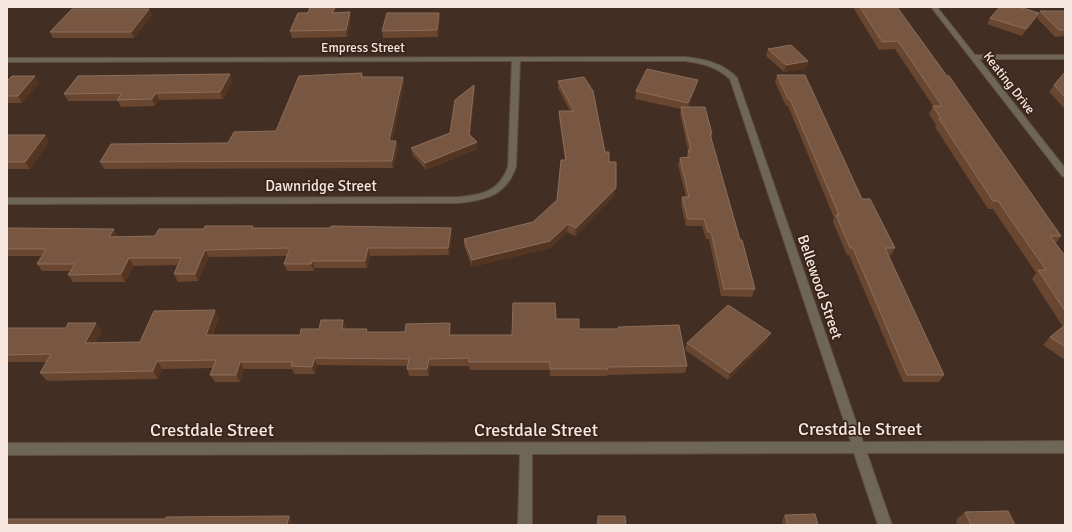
<svg xmlns="http://www.w3.org/2000/svg" width="1072" height="532" font-family="Signika,sans-serif">
<style>
.lines{fill:none;stroke-linecap:round;stroke-linejoin:round}
.minor-casing{stroke:#604c41;stroke-width:2}
.minor{fill:#6e6756;fill-rule:evenodd}
.wall{fill:#68462f}
.shaded-wall{fill:#533522}
.building{fill:#775742;stroke:#8b6e5b}
.labels{text-anchor:middle;dominant-baseline:central;stroke-width:3.5;stroke-linejoin:round;paint-order:stroke}
.far-street-label{font-size:13px;fill:#f6e7e0;stroke:#392419}
.street-label{font-size:15px;fill:#f6e7e0;stroke:#392419}
.near-street-label{font-size:18px;fill:#f6e7e0;stroke:#392419}
</style>
<rect width="100%" height="100%" fill="#432e23"/>
<g class="lines">
<defs>
<path id="minor" d="M931,7h6l38,48h90v4h-86l86,109v9l-3,-1z
M685,57c19,2 39,6 52,21l126,364 202,-1v12h-198l25,72h-14l-24,-72 -322,1v71h-14l2,-71 -513,1v-12l844,-1 -121,-363c-13,-12 -28,-16 -45,-18h-165l-4,106c-10,28 -29,33 -57,36l-452,1v-6l452,-1c24,-2 40,-6 49,-30l4,-106 -505,1v-4z"/>
</defs>
<use href="#minor" class="minor-casing"/>
<use href="#minor" class="minor"/>
</g>
<path class="wall" d="M310,7h25l1,6 15,6 -4,18 -55,1 -2,-7 18,-18z
M855,7h42l164,229 -5,7 9,13v104l-22,-15 7,-8 13,-10 -31,-48 4,-6 -43,-64h-5l-53,-82 1,-2 -7,-11 4,-8 -38,-57 -16,1 -25,-41z
M1040,11h25v25l-10,1 -18,-19z
M439,13l1,6 -2,18 -55,1 -1,-7z
M1039,13l-4,7 -13,16 -35,-12 3,-6z
M152,15l-18,23h-81l-3,-6z
M768,49l40,12 -2,7 -22,4 -18,-16z
M1065,72v37l-16,-17 5,-7z
M362,73l1,4h40l1,7 -12,57h4l2,8 -5,19 -289,1 -4,-7 128,-19 48,-12z
M777,75l85,124 33,49 -4,7h-3l56,120 -5,7h-36l-54,-127h-2l-14,-33 1,-4 -46,-112h-2l-11,-24z
M7,81l32,2 -17,20h-15z
M233,81l-10,18 -64,1 -4,6 -34,1 -3,-6h-50l-4,-7z
M558,81l47,71 4,10 6,33 -40,41 -8,-4 -17,16 -78,19 -8,-21v-7l69,-17 24,-22 8,-40 -6,-42v-7h11l-12,-23z
M474,85l1,6 -5,45 7,6v7l-51,21 -13,-15 -2,-7 39,-15z
M696,87l-8,20 24,27 -1,6 44,149 -3,8 -31,-1 -12,-57h-3l-4,-13h-16l-5,-22 1,-7h4l-8,-32 2,-7 7,-1 1,-7 -8,-36 1,-5 -46,-10 1,-8z
M7,135h38l4,7 -19,27h-23z
M7,228l111,8v1l37,-1 49,-7 49,-1h198l1,7 -3,20 -79,1 -3,12h-52l-1,3h-27l-3,-7 3,-8 -78,1 -11,24 -20,1 -4,-8 4,-9 -44,1 -9,16h-52l-5,-7 2,-4h-28l-5,-7 5,-8h-35z
M215,310l4,7 -6,18h87l19,-6 24,-9 3,7 -1,2 23,3h37l45,-9 1,8v4h61l44,-16 23,10h39v-2l69,39 -2,7 -78,2v1h-57v-6h-80l-1,-4h-39l-1,10h-20l-2,-7 1,-3 -91,-1 -2,9h-21l-2,-5h-48l-4,13h-25l-5,-7 3,-7 -51,1 -4,10 -111,2 -7,-8 7,-11h-40v-34h59l36,2 -7,13 45,-1z
M768,340l-40,40 -43,-30 2,-7z
M965,512l50,13h-57l-2,-5z
M785,515l33,10h-35l-1,-4z
M598,516l28,9h-30z"/>
<path class="shaded-wall" d="M335,7l1,6h-4z
M149,9l3,6 -18,23 -3,-6z
M350,12l1,7 -4,18 -1,-7z
M439,13l1,6 -2,18 -1,-7z
M1039,13l-4,7 -13,16 4,-7z
M808,61l-2,7 -22,4 2,-7z
M230,74l3,7 -10,18 -3,-7z
M35,76l4,7 -17,20 -4,-7z
M403,77l1,7 -14,65 -1,-8z
M698,80l-2,7 -10,23 2,-7z
M474,85l1,6 -6,50v-7z
M156,93l3,7 -4,6 -3,-7z
M45,135l4,7 -19,27 -5,-7z
M396,141l2,8 -5,19 -1,-7z
M477,142v7l-51,21 -1,-7z
M616,188l-1,7 -40,41 1,-8z
M568,224l-1,8 -17,16 -78,19v-7z
M451,228l1,7 -3,20 -1,-7z
M114,229l4,7 -4,8 -5,-7z
M368,248l2,8 -3,12 -2,-7z
M205,250l4,7 -11,24 -3,-7z
M129,258l5,8 -9,16 -4,-8z
M312,261l3,7 -1,3 -3,-7z
M215,310l4,7 -9,25 -4,-7z
M343,320l3,7 -2,10 -2,-8z
M96,323l6,7 -11,20 -6,-7z
M450,323l1,8 -1,12 -1,-8z
M771,333l-3,7 -40,40 2,-7z
M315,358l2,7 -2,9 -3,-7z
M429,359l1,7 -1,10 -2,-7z
M157,361l5,8 -4,10 -5,-8z
M240,362l4,7 -4,13 -4,-7z
M289,516l4,6 -1,3h-5z"/>
<path class="building" d="M310,7h25l-3,6 18,-1 -4,18 -56,1 8,-18h10z
M860,7h37l50,69h2l112,160h-11l15,20v55l-27,-41h8l-48,-69h-5l-54,-82h2l-8,-13h9l-44,-65 -16,1z
M1000,7h19l20,6 -13,16 -36,-11z
M72,9h77l-18,23h-81z
M1040,11h25v19h-6z
M387,13h52l-2,17 -55,1z
M791,45l17,16 -22,4 -18,-16z
M647,69l51,11 -10,23 -52,-12z
M1065,72v25l-11,-12z
M362,73l-1,4h42l-14,64h7l-4,20 -292,1 11,-18 117,-1 6,-11 42,-1 23,-55z
M230,74l-10,18 -64,1 -4,6 -35,1 5,-7 -58,1 14,-18z
M777,75h28l57,124h8l25,49h-10l59,127h-37l-54,-127h-3l-14,-33h3l-49,-116h-2z
M12,76h23l-17,20h-11v-15z
M584,77l9,14 12,61h4v10h7v26l-40,40 -8,-4 -18,17 -78,19 -8,-21 69,-17 24,-22 4,-40h5l-7,-49h15l-16,-30z
M474,85l-5,49 8,8 -52,21 -14,-15 39,-15 5,-33z
M681,107h24l7,27h-2l30,106h2l13,49h-31l-13,-57h-3l-4,-13h-16l-6,-22h7l-9,-39 10,-1 -2,-7h3z
M7,135h38l-20,27h-18z
M205,226h48l-1,2h79v-2l120,2 -3,20h-80l-3,13h-53l-1,3h-27l6,-16 -85,2 -10,24h-21l7,-16h-52l-8,16 -53,1 7,-11h-38l9,-15h-39v-21l107,1 -5,8 46,-1 4,-7h45z
M513,303h42l1,16h23v10h40l-1,-2 61,-2 8,41 -79,1v2h-58v-7h-81v-4l-40,1 -2,10h-20l2,-10 -94,-1 -3,9 -21,-1 2,-4h-53l-4,13h-26l6,-15 -59,1 -4,10 -113,2 11,-19 -44,1v-27h59l2,-5h28l-11,20 55,-1 14,-31 61,-1 -9,25h94l1,-6h18l2,-9h22l-1,9h25l-1,3h39l1,-8 44,-1 -1,12h63z
M728,305l43,28 -41,40 -43,-30z
M1065,325v22l-15,-10z
M1008,511l7,14h-44l-6,-13z
M815,514l3,11h-30l-3,-10z
M289,516l-2,9h-280v-6h159v-2z
M598,516h27l1,9h-28z"/>
<g class="labels">
<g class="far-street-label">
<text x="363" y="48">Empress Street</text>
<text transform="translate(1009 83) rotate(52)">Keating Drive</text>
</g>
<g class="street-label">
<text x="321" y="186">Dawnridge Street</text>
<text transform="translate(820 287) rotate(71)">Bellewood Street</text>
</g>
<g class="near-street-label">
<text x="860" y="429">Crestdale Street</text>
<text x="212" y="430">Crestdale Street</text>
<text x="536" y="430">Crestdale Street</text>
</g>
</g>
<rect width="1072" height="532" fill="none" stroke="#f6e7e0" stroke-width="16"/>
</svg>
